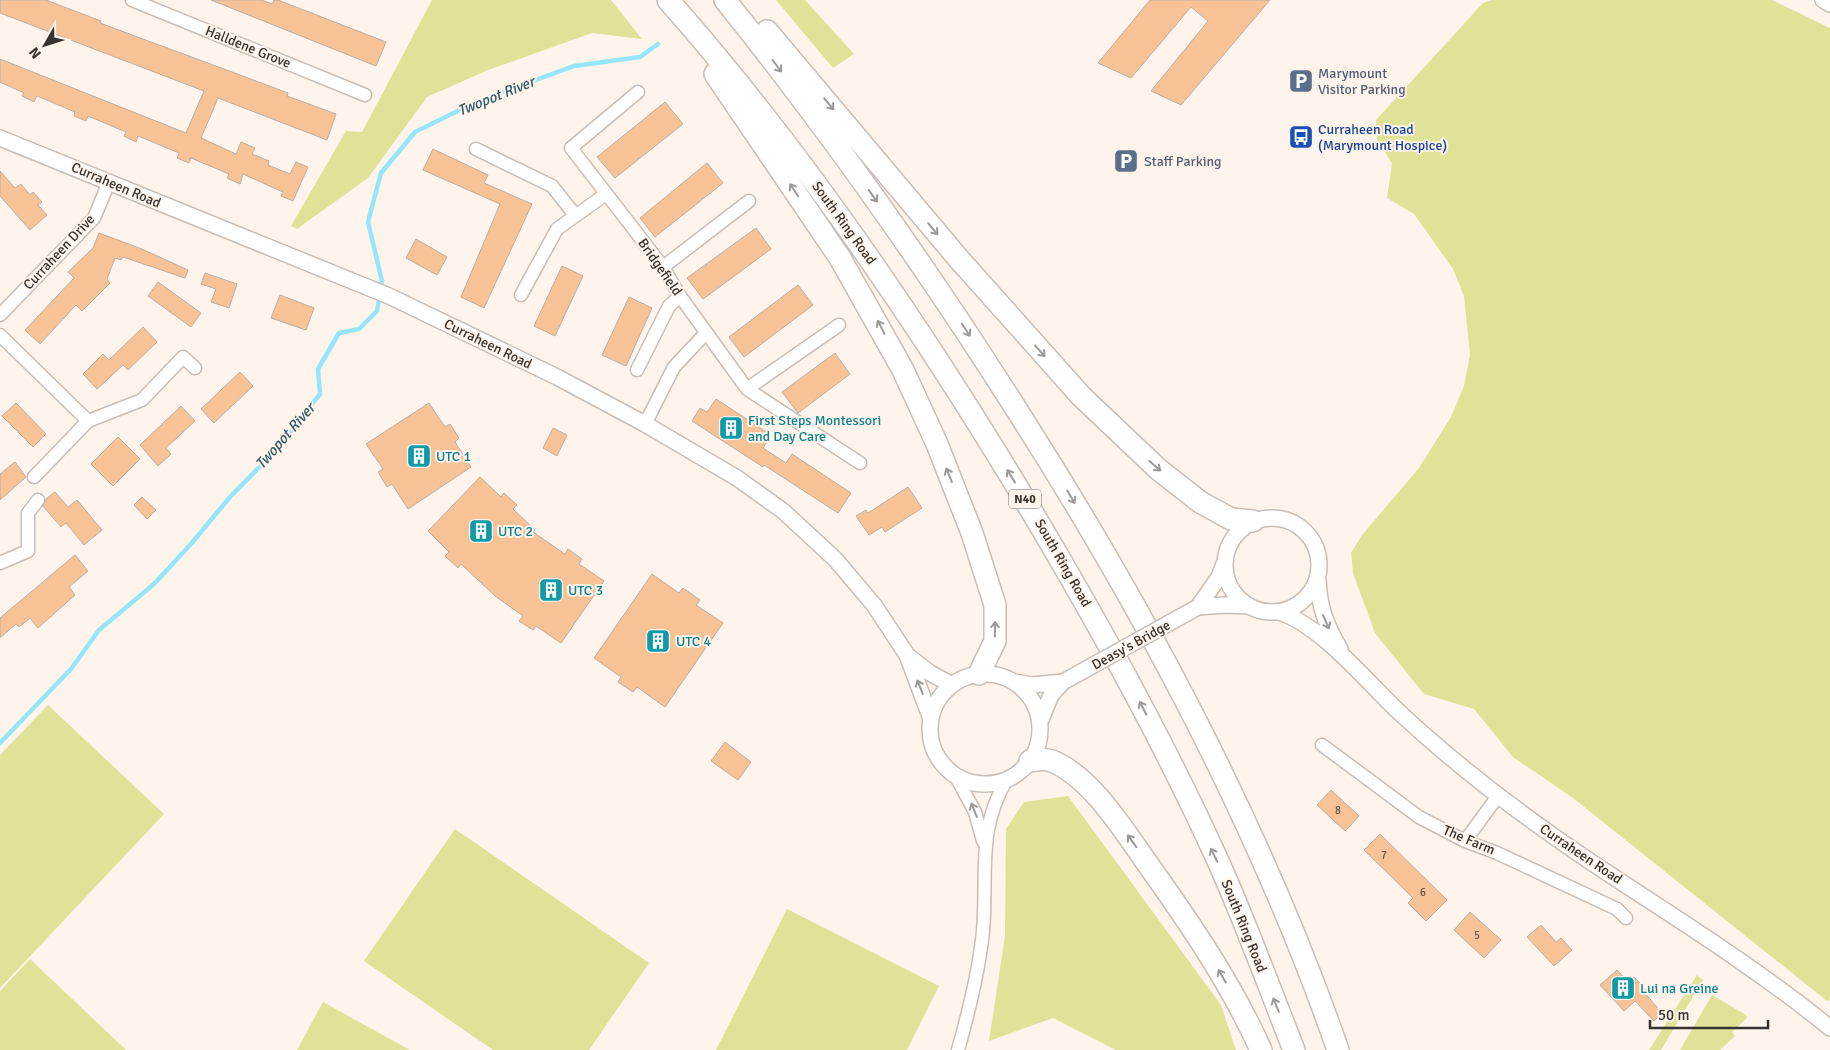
<svg xmlns="http://www.w3.org/2000/svg" width="1830" height="1050" font-family="Signika,sans-serif">
<style>
.green{fill:#dfe297}
.lines{fill:none;stroke-linecap:round;stroke-linejoin:round}
.stream{stroke:#95e6fa;stroke-width:4.5}
.building{fill:#f7c296;stroke:#b9afa7}
.minor-casing{stroke:#c8beb6;stroke-width:15}
.tertiary-casing{stroke:#c8beb6;stroke-width:18}
.trunk-casing{stroke:#c8beb6;stroke-width:24}
.minor{stroke:#fff;stroke-width:12}
.tertiary{stroke:#fff;stroke-width:15}
.trunk{stroke:#fff;stroke-width:21}
.tertiary-bridge-casing{stroke:#c8beb6;stroke-width:18;stroke-linecap:butt}
.tertiary-bridge{stroke:#fff;stroke-width:15}
.oneway{stroke:#9b9998}
.labels{text-anchor:middle;dominant-baseline:central;stroke-width:4;stroke-linejoin:round;paint-order:stroke}
.number-label{font-size:11px;fill:#67574a}
.shield{fill:#fef4eb;stroke:#736d68;stroke-width:1}
.shield-label{font-size:12px;font-weight:bold;fill:#373330}
.street-label{font-size:14px;fill:#373330;stroke:#fef4eb}
.service-label{font-size:14px;fill:#4e5e75;stroke:#fef4eb;text-anchor:start}
.transit-label{font-size:14px;fill:#164399;stroke:#fef4eb;text-anchor:start}
.culture-label{font-size:14px;fill:#0d838f;stroke:#fef4eb;text-anchor:start}
.water-label{font-size:15px;font-style:italic;fill:#2e5c68;stroke:#fef4eb}
</style>
<rect width="100%" height="100%" fill="#fef4eb"/>
<path class="green" d="M432,0h179l31,39 -50,-6 -104,37 -61,27 -59,81 -71,51 -6,-3 55,-95 16,1z
M776,0h29l49,54 -21,14z
M1492,0h280l58,28v972l-3,1 -254,-203 -60,-41 -39,-48 -50,-15 -49,-61 -22,-60 -2,-20 11,-18 57,-67 32,-51 13,-31 6,-31 -6,-59 -11,-27 -39,-55 -27,-16 5,-35 -15,-23 -1,-20 107,-117z
M48,705l116,109 -164,174v-233z
M1068,796l153,209 15,45h-120l-63,-32 -64,23 16,-105 1,-107 18,-27z
M455,829l194,134 -60,87h-96l-129,-89z
M787,909l152,77 -32,64h-191z
M30,959l96,91h-126v-59z
M1697,975l6,5 -42,70h-12z
M1712,995l34,20 1,3 -15,14 3,4 -15,14h-40z
M323,1002l87,48h-113z"/>
<g class="lines">
<path class="stream" d="M0,743l71,-74 28,-39 55,-46 37,-40 39,-47 45,-46 45,-57 -2,-25 21,-36 20,-4 18,-18 5,-30 -14,-59 13,-49 34,-41 63,-31 96,-35 66,-9 18,-13"/>
</g>
<path class="building" d="M0,0h46l55,21 -1,2 140,52 48,18 -1,3 49,18 -9,26 -109,-42 -17,40 35,16 5,-12 14,6 -3,6 17,7 -1,4 22,9 6,-12 12,5 -15,34 -12,-5 2,-4 -40,-18 -3,10 -13,-6 2,-4 -38,-16 -2,5 -12,-5 2,-5 -41,-17 -2,6 -12,-6 2,-4 -38,-16 -2,5 -12,-5 1,-4 -38,-16 -3,6 -12,-6 2,-3 -24,-11v-23l186,74 18,-42 -204,-78z
M211,0h51l10,4 2,-4h4l108,42 -10,24z
M1150,0h120l-89,105 -30,-14 57,-70 -17,-14 -60,71 -33,-15z
M665,102l18,22 -68,54 -18,-21z
M433,149l55,26 -4,8 48,21 -48,104 -23,-11 39,-93 -77,-34z
M707,163l16,20 -68,54 -15,-19z
M0,171l15,17 6,-4 9,11 3,-3 9,10 -4,3 9,10 -17,15 -30,-34z
M756,228l15,21 -68,50 -16,-21z
M99,233l43,16 46,21 -3,8 -62,-21 -2,3 -6,-2 -8,21 3,4 -28,28 -6,-6 -36,39 -15,-14 49,-52 -6,-6 25,-24z
M416,239l31,18 -10,18 -31,-17z
M562,266l21,10 -28,60 -21,-10z
M205,273l32,11 -8,24 -18,-6 5,-13 -15,-5z
M158,282l43,31 -10,14 -43,-31z
M798,285l15,20 -69,52 -15,-20z
M280,295l34,13 -8,22 -35,-12z
M629,297l23,11 -26,58 -24,-11z
M143,327l14,15 -29,28 -5,-5 -26,24 -14,-15 20,-20 6,6z
M835,353l15,21 -52,39 -16,-21z
M240,372l13,14 -39,37 -13,-14z
M716,399l55,36 -8,13 23,15 6,-9 59,39 -13,20 -74,-48 -1,2 -71,-46 8,-13 7,4z
M16,403l30,31 -13,13 -31,-31z
M429,403l16,24 5,-3 9,14 -4,4 16,25 -63,42 -16,-25 -5,3 -9,-15 5,-3 -17,-25z
M181,406l14,15 -29,27 5,6 -13,12 -18,-21z
M553,428l14,7 -10,21 -14,-8z
M118,437l22,22 -27,27 -22,-22z
M15,462l11,15 -26,23v-26z
M480,477l21,20 3,-4 13,12 -4,4 22,21 -2,2 32,22 3,-5 14,10 -3,5 25,17 -43,62 -25,-17 -3,4 -14,-9 4,-5 -28,-20 -34,-32 -3,4 -13,-12 4,-4 -21,-21z
M908,487l14,21 -37,24 -3,-5 -13,8 -13,-19 10,-6 2,3z
M55,492l13,15 9,-7 25,30 -18,15 -18,-22 -5,4 -18,-21 3,-7z
M142,497l14,13 -9,9 -13,-14z
M75,555l13,16 -19,16 6,8 -37,33 -8,-10 -11,9 -3,-3 -16,14v-20z
M652,574l27,19 4,-5 17,12 -4,5 27,18 -58,84 -28,-20 -4,5 -15,-10 3,-5 -27,-19z
M725,742l26,20 -13,18 -27,-19z
M1331,790l28,26 -14,15 -28,-26z
M1380,834l67,66 -21,21 -18,-18 5,-5 -49,-48z
M1470,912l31,28 -17,18 -30,-28z
M1541,925l15,17 5,-4 11,12 -18,16 -27,-29z
M1617,970l11,12 6,-5 12,13 -2,2 18,21 -8,8 -19,-20 -11,10 -24,-26z"/>
<g class="lines">
<defs>
<path id="minor" d="M132,0l233,95
M638,92l-67,56 92,119 17,29 67,93 113,74
M476,149l76,37 23,29
M663,267l86,-66
M521,295l36,-66 49,-35
M0,315l94,-97 15,-36
M0,335l88,86 54,-21 41,-43 12,11
M637,370l32,-64 11,-10
M747,389l92,-64
M645,424l29,-57 32,-34
M34,477l54,-56
M0,563l28,-12v-38l10,-13
M1322,745l97,72 46,24 32,12 120,56 9,9
M955,775l20,37 8,29
M1465,841l33,-45
M958,1050c11,-39 21,-78 25,-119 5,-56 -7,-100 24,-152"/>
<path id="tertiary" d="M1823,0l7,4
M0,138l389,158 168,81 88,47 92,54 46,33 52,48 39,46 33,50 24,64
M1225 565a47 47 0 1 1 94 0a47 47 0 1 1-94 0Z
M1318,579c1,28 8,46 22,70
M1198,607l21,-30 5,-13
M1198,607l26,-2 25,1
M1279,612c42,13 89,71 121,101 57,53 120,101 185,145 82,55 168,107 245,170
M908,656l22,17 22,12
M930 729a55 55 0 1 1 110 0a55 55 0 1 1-110 0Z
M1015,682l17,3 31,-3
M1040,722l11,-27 12,-13"/>
<path id="trunk" d="M668,0c124,140 231,295 329,454 81,132 157,266 221,407 28,62 51,126 76,189
M725,0c106,132 204,271 295,415 127,199 240,411 318,635
M767,31l191,227 123,138 77,73 42,33 31,17 22,2
M715,74l125,184 63,112 34,74 35,89 23,72v36l-16,33
M1030,761c7,-1 15,-3 22,0 39,16 71,68 95,102 42,59 84,120 114,187"/>
</defs>
<use href="#minor" class="minor-casing"/>
<use href="#tertiary" class="tertiary-casing"/>
<use href="#trunk" class="trunk-casing"/>
<use href="#minor" class="minor"/>
<use href="#tertiary" class="tertiary"/>
<use href="#trunk" class="trunk"/>
<defs>
<path id="tertiary-bridge" d="M1063,682l135,-75"/>
</defs>
<use href="#tertiary-bridge" class="tertiary-bridge-casing"/>
<use href="#tertiary-bridge" class="tertiary-bridge"/>
</g>
<defs><path id="oneway-shaft" d="M-6 0H5M1.5-3L5.5 0L1.5 3" fill="none" stroke-width="1.6" stroke-linecap="round" stroke-linejoin="round" transform="scale(1.25)"/></defs>
<g class="oneway">
<use href="#oneway-shaft" transform="translate(777 66) rotate(53)"/>
<use href="#oneway-shaft" transform="translate(829 104) rotate(50)"/>
<use href="#oneway-shaft" transform="translate(794 190) rotate(-124)"/>
<use href="#oneway-shaft" transform="translate(873 196) rotate(54)"/>
<use href="#oneway-shaft" transform="translate(933 229) rotate(50)"/>
<use href="#oneway-shaft" transform="translate(881 327) rotate(-118)"/>
<use href="#oneway-shaft" transform="translate(966 330) rotate(57)"/>
<use href="#oneway-shaft" transform="translate(1040 351) rotate(48)"/>
<use href="#oneway-shaft" transform="translate(1155 466) rotate(41)"/>
<use href="#oneway-shaft" transform="translate(949 475) rotate(-112)"/>
<use href="#oneway-shaft" transform="translate(1011 476) rotate(-122)"/>
<use href="#oneway-shaft" transform="translate(1071 497) rotate(59)"/>
<use href="#oneway-shaft" transform="translate(1326 622) rotate(66)"/>
<use href="#oneway-shaft" transform="translate(995 629) rotate(-89)"/>
<use href="#oneway-shaft" transform="translate(920 687) rotate(-112)"/>
<use href="#oneway-shaft" transform="translate(1143 708) rotate(-117)"/>
<use href="#oneway-shaft" transform="translate(974 810) rotate(-112)"/>
<use href="#oneway-shaft" transform="translate(1132 841) rotate(-126)"/>
<use href="#oneway-shaft" transform="translate(1214 855) rotate(-116)"/>
<use href="#oneway-shaft" transform="translate(1222 976) rotate(-120)"/>
<use href="#oneway-shaft" transform="translate(1276 1005) rotate(-112)"/>
</g>
<defs>
<symbol id="parking-square" viewBox="-11 -11 22 22"><rect x="-9" y="-9" width="18" height="18" rx="4" fill="#5c6f8a" stroke="#fef4eb"/><path d="M-3.5-5.5H1a3.5 3.5 0 0 1 0 7H-1V5.5H-3.5ZM-1-3.4V-.6H.8a1.4 1.4 0 0 0 0-2.8Z" fill="#fff"/></symbol>
<symbol id="bus-square" viewBox="-11 -11 22 22"><rect x="-9" y="-9" width="18" height="18" rx="4" fill="#1a4fb4" stroke="#fef4eb"/><path d="M-5-6H5V4H4V6H2V4H-2V6H-4V4H-5ZM-3.5-4V0h7V-4ZM-3.5 1.2v1.5H-2V1.2ZM2 1.2v1.5H3.5V1.2Z" fill="#fff"/></symbol>
<symbol id="building-square" viewBox="-11 -11 22 22"><rect x="-9" y="-9" width="18" height="18" rx="4" fill="#0f9aa8" stroke="#fef4eb"/><path d="M-4-6H4V6H1V3H-1V6H-4ZM-2.5-4.3h1.7v1.8h-1.7ZM.8-4.3h1.7v1.8H.8ZM-2.5-1h1.7V.8h-1.7ZM.8-1h1.7V.8H.8Z" fill="#fff"/></symbol>
</defs>
<g fill-rule="evenodd">
<use href="#parking-square" x="1287" y="67" width="28" height="28"/>
<use href="#bus-square" x="1287" y="123" width="28" height="28"/>
<use href="#parking-square" x="1112" y="147" width="28" height="28"/>
<use href="#building-square" x="717" y="414" width="28" height="28"/>
<use href="#building-square" x="405" y="442" width="28" height="28"/>
<use href="#building-square" x="467" y="517" width="28" height="28"/>
<use href="#building-square" x="537" y="576" width="28" height="28"/>
<use href="#building-square" x="644" y="627" width="28" height="28"/>
<use href="#building-square" x="1609" y="974" width="28" height="28"/>
</g>
<g class="labels">
<g class="number-label">
<text x="1338" y="810">8</text>
<text x="1384" y="855">7</text>
<text x="1423" y="892">6</text>
<text x="1477" y="935">5</text>
</g>
<rect class="shield" x="1009" y="489.5" width="32" height="19" rx="4"/>
<g class="shield-label">
<text x="1025" y="499">N40</text>
</g>
<g class="street-label">
<text transform="translate(248 47) rotate(22)">Halldene Grove</text>
<text transform="translate(116 185) rotate(23)">Curraheen Road</text>
<text transform="translate(844 223) rotate(54)">South Ring Road</text>
<text transform="translate(59 252) rotate(-47)">Curraheen Drive</text>
<text transform="translate(660 267) rotate(55)">Bridgefield</text>
<text transform="translate(488 344) rotate(26)">Curraheen Road</text>
<text transform="translate(1063 563) rotate(60)">South Ring Road</text>
<text transform="translate(1131 645) rotate(-29)">Deasy's Bridge</text>
<text transform="translate(1469 840) rotate(23)">The Farm</text>
<text transform="translate(1581 854) rotate(34)">Curraheen Road</text>
<text transform="translate(1244 926) rotate(68)">South Ring Road</text>
</g>
<g class="service-label">
<text x="1318" y="73">Marymount<tspan x="1318" dy="16">Visitor Parking</tspan></text>
<text x="1144" y="161">Staff Parking</text>
</g>
<g class="transit-label">
<text x="1318" y="129">Curraheen Road<tspan x="1318" dy="16">(Marymount Hospice)</tspan></text>
</g>
<g class="culture-label">
<text x="748" y="420">First Steps Montessori<tspan x="748" dy="16">and Day Care</tspan></text>
<text x="436" y="456">UTC 1</text>
<text x="498" y="531">UTC 2</text>
<text x="568" y="590">UTC 3</text>
<text x="676" y="641">UTC 4</text>
<text x="1640" y="988">Lui na Greine</text>
</g>
<g class="water-label">
<text transform="translate(496 96) rotate(-22)">Twopot River</text>
<text transform="translate(285 436) rotate(-49)">Twopot River</text>
</g>
</g>
<g transform="translate(45 45) rotate(231)" stroke="#fef4eb" stroke-width="4" paint-order="stroke">
<path d="M0-4L9 19L0 12L-9 19Z" fill="#373330"/>
<text y="-8" font-size="14" font-weight="bold" text-anchor="middle" fill="#373330">N</text>
</g>
<path d="M1650 1020v8h118v-8" fill="none" stroke="#373330" stroke-width="2.5"/>
<text x="1658" y="1020" font-size="15" fill="#373330" stroke="#fef4eb" stroke-width="4" paint-order="stroke">50 m</text>
</svg>
